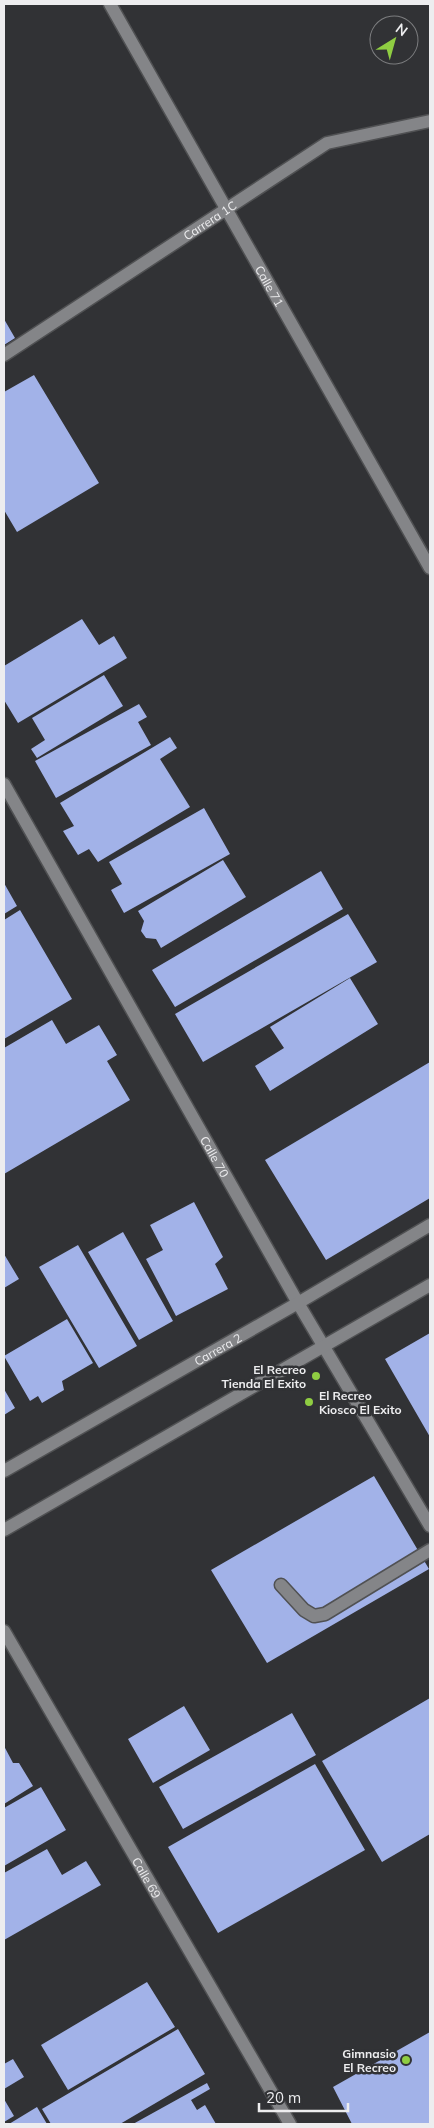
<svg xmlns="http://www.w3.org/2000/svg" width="434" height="2128" font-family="Mulish,sans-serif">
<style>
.building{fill:#a2b2e8}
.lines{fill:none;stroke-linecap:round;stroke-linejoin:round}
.service-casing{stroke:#505153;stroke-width:15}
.minor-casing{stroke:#505153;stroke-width:15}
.service{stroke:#848588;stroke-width:12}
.minor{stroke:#848588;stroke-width:12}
.poi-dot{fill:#8fcd42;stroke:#313235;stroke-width:2}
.labels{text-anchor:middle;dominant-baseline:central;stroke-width:5;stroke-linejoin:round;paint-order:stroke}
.street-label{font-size:12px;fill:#ededef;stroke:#313235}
.poi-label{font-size:12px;font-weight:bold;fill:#ededef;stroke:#313235;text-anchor:end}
</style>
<rect width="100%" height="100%" fill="#313235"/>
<path class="building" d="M4,319l11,19 -11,7z
M34,375l65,108 -82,49 -13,-22v-118z
M82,619l17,26 15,-9 13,22 -109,65 -14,-23v-34z
M104,675l19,31 -86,52 -6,-9 14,-9 -13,-22z
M139,704l8,13 -9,5 13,23 -95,53 -21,-37z
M170,737l7,11 -17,11 30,48 -92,55 -9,-13 -11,6 -15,-24 11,-5 -14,-23z
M204,808l26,46 -106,59 -13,-23 11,-6 -13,-22z
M223,860l23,37 -85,51 -5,-9 -10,-1 -5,-7 3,-10 -6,-10z
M321,871l22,38 -168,98 -23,-37z
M4,883l13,23 -13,8z
M20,910l52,89 -68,40v-119z
M348,914l29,48 -174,100 -28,-48z
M350,978l28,46 -108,67 -15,-25 29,-18 -14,-21z
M52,1020l14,24 33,-19 18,30 -10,6 23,39 -126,74v-126z
M430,1062v136l-104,62 -61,-100z
M194,1202l29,55 -8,7 13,25 -52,27 -30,-57 17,-9 -13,-25z
M123,1232l50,89 -34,19 -51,-88z
M78,1245l59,101 -38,22 -60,-101z
M4,1254l15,25 -15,9z
M67,1319l26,44 -31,18 2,9 -22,13 -4,-7 -8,5 -26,-45z
M430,1333v104l-45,-78z
M4,1389l11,19 -11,7z
M374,1476l55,93 -162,94 -56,-93z
M430,1698v136l-48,28 -60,-101z
M184,1706l26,44 -57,33 -25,-44z
M292,1713l24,42 -133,74 -24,-42z
M4,1746l9,17h6l14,23 -29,18z
M315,1764l50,86 -147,83 -50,-86z
M41,1787l25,43 -62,36v-58z
M47,1849l15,26 24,-14 15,24 -97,55v-67z
M147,1982l28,45 -107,63 -27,-45z
M178,2029l27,45 -85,50h-69l-9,-15z
M430,2032v92h-78l-19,-37z
M13,2059l11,18 -20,12v-25z
M207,2083l3,6 -19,11 6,10 8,-5 11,19h-83z
M4,2099l10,17 -10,6z
M37,2107l10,17h-38z"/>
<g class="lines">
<defs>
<path id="service" d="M281,1585l23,25 10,6 11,-2 105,-64"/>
<g id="minor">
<path id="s1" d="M110,4l320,564"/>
<path id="s2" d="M4,355l323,-212 103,-22"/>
<path id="s3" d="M4,784l294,519 132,223"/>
<path id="s4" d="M4,1471l294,-168 132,-78"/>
<path d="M4,1530l426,-245"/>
<path id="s5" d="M4,1631l286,493"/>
</g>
</defs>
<use href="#service" class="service-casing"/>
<use href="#minor" class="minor-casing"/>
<use href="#service" class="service"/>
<use href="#minor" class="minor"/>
</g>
<g class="poi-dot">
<circle cx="316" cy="1376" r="5"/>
<circle cx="309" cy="1402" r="5"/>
<circle cx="406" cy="2060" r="5"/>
</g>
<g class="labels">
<g class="street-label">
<text stroke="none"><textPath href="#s2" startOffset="246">Carrera 1C</textPath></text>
<text stroke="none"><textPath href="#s1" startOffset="324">Calle 71</textPath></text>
<text stroke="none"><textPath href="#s3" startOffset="428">Calle 70</textPath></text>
<text stroke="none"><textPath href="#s4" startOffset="246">Carrera 2</textPath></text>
<text stroke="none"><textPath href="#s5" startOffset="285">Calle 69</textPath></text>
</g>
<g class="poi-label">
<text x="306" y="1369">El Recreo<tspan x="306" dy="14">Tienda El Exito</tspan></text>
<text x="319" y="1395" text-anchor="start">El Recreo<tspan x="319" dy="14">Kiosco El Exito</tspan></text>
<text x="396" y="2053">Gimnasio<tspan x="396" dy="14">El Recreo</tspan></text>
</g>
</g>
<rect width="434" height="2128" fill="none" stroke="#ededef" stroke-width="10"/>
<g transform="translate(394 40) rotate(37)"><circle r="24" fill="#313235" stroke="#7c7d7f"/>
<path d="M0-4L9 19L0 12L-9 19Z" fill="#8fcd42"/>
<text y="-8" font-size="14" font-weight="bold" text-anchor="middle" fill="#ededef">N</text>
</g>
<path d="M259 2103v8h89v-8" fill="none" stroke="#ededef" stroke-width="2.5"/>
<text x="266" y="2103" font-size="15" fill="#ededef" stroke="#313235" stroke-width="4" paint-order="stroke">20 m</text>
</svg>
